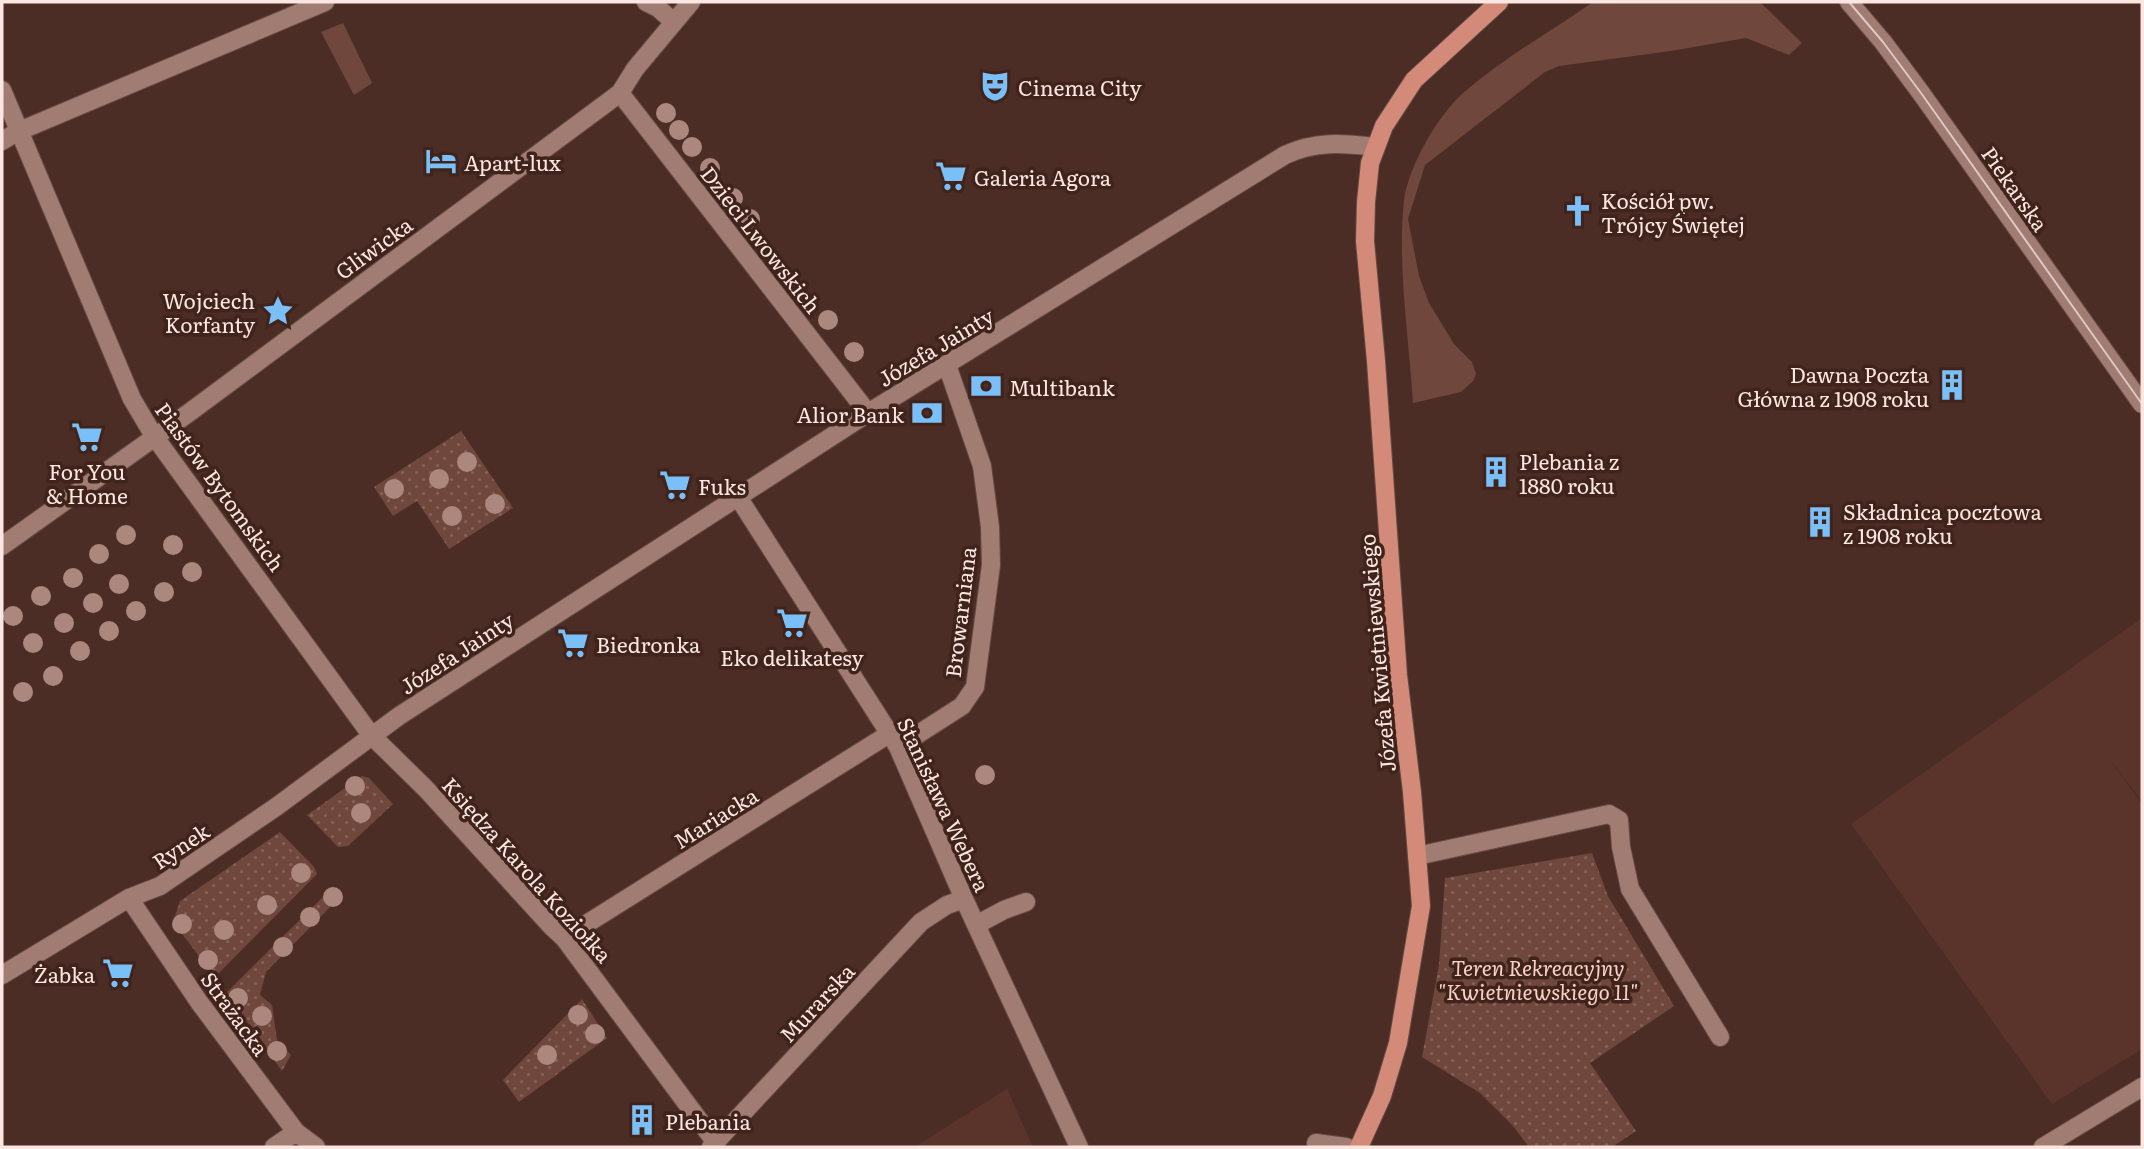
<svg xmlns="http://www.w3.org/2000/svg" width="2144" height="1149" font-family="Literata,serif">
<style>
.built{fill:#5a342b}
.grass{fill:#6f473c}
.park{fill:url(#park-dots)}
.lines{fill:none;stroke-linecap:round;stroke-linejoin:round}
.minor-casing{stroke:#654b44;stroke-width:20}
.major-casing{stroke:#654b44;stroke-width:20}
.minor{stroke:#a17c73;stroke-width:18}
.major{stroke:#d38a78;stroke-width:18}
.tram{stroke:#dec8c2;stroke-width:2}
.tree{fill:#ab877e}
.labels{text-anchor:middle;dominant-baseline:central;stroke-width:7;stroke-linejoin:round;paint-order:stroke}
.poi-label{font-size:21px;fill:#fbe7e1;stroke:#40231b;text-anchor:start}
.street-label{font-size:21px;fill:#fbe7e1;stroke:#40231b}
.park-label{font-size:21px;font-style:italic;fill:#fad1c6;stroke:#40231b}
</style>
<defs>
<pattern id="park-dots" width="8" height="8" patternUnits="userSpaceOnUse" patternTransform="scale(1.75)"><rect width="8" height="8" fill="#6f473c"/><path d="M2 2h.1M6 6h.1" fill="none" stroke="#846258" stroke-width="1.8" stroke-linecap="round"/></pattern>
</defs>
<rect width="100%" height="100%" fill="#4b2d25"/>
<path class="built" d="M2142,618v183l-37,-48 37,51v245l-90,55 -201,-280z
M1007,1089l26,58h-118l47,-30z"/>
<path class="grass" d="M1593,2h167l42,41 -13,12 -43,-17 -75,13 -112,15 -14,6 -120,93 -17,54 11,57 10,27 25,41 18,18 4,12 -3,7 -12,11 -48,11c-4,-64 -16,-139 -9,-202 4,-34 33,-84 58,-107 40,-35 88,-62 131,-92z
M343,23l29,60 -18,12 -33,-63z"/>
<path class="park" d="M461,431l52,77 -64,41 -32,-48 -24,15 -19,-29z
M362,776l7,2 24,26 -45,42 -10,1 -31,-32z
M280,832l34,35 3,7 -102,103 -42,-55 7,-21z
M1592,853l16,43 66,110 -84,57 46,68 -24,16h-83l-16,-21 -33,-33 -58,-36 17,-92 6,-87z
M330,890h6l5,6 -75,76 -6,23 12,10 5,35 14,15 -9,16 -56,-78z
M582,999l25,39 -88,64 -16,-22z"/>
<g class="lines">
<defs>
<path id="minor" d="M646,2l12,6 16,14
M1849,2l34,40 38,51 221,311
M2,90l130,309 22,37 217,299 55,54 126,138 12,11 152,205
M620,93l248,320
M2,141l15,-9 308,-130
M738,497l160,250 66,152 115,248
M2,546l188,-134 430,-319 15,-24 56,-67
M898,747l64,-41 13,-19 16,-122 -1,-38 -8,-61 -35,-101
M1417,856l192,-42 10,6 2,27 9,42 90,148
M129,898l70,104 97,130 20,15
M976,925l28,-15 22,-8
M564,938l325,-204
M2,975l127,-77 31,-12 116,-79 123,-91 469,-303 417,-258c30,-14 57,-12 90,-8
M1316,1143l30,4
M274,1147l22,-15
M711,1147l210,-225 26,-17 17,-6
M2043,1147l99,-60"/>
<path id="major" d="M1359,1147l23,-51 16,-53 23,-137 -9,-114 -14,-117 -22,-314 -11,-120 1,-39 4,-39 14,-37 30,-46 85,-78"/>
</defs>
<use href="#minor" class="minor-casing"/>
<use href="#major" class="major-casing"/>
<use href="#minor" class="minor"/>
<use href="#major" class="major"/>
<path class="tram" d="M1849,2l34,40 38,51 221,311"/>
</g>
<g class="tree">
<circle cx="666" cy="113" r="10"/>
<circle cx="679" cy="130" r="10"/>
<circle cx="692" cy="147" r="10"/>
<circle cx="710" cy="168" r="10"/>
<circle cx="733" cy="198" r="10"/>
<circle cx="750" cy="219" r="10"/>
<circle cx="828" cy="320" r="10"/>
<circle cx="854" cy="352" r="10"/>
<circle cx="467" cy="462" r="10"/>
<circle cx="439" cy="479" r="10"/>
<circle cx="394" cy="489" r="10"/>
<circle cx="495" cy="504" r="10"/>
<circle cx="452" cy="516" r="10"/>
<circle cx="126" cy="535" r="10"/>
<circle cx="173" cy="545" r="10"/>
<circle cx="99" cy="554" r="10"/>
<circle cx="192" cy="572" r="10"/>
<circle cx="73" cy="578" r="10"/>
<circle cx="119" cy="584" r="10"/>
<circle cx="164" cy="592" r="10"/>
<circle cx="41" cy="596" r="10"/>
<circle cx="93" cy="603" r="10"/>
<circle cx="136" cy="611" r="10"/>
<circle cx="13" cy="616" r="10"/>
<circle cx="64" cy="623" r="10"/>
<circle cx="109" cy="631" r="10"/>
<circle cx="33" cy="643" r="10"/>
<circle cx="80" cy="651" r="10"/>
<circle cx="53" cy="676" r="10"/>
<circle cx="23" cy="692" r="10"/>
<circle cx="985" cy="775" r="10"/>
<circle cx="355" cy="786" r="10"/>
<circle cx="361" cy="813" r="10"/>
<circle cx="301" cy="873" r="10"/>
<circle cx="333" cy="897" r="10"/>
<circle cx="267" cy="905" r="10"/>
<circle cx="310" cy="917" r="10"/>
<circle cx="182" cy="924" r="10"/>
<circle cx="224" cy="930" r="10"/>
<circle cx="283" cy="947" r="10"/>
<circle cx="208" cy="960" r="10"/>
<circle cx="238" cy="998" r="10"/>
<circle cx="578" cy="1015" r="10"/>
<circle cx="262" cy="1016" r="10"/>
<circle cx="595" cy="1034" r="10"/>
<circle cx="277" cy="1051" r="10"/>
<circle cx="547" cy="1055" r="10"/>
</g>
<defs>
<symbol id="theatre-bare" viewBox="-9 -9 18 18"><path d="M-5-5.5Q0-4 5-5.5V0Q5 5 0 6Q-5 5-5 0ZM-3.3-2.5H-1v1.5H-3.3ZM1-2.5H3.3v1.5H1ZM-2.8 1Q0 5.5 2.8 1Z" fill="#7abff8" stroke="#40231b" stroke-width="2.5" paint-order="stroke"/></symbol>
<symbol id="hotel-bare" viewBox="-9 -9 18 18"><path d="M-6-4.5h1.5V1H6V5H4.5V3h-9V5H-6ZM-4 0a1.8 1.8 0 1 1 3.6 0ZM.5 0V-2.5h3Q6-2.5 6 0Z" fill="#7abff8" stroke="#40231b" stroke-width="2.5" paint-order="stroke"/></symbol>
<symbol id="supermarket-bare" viewBox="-9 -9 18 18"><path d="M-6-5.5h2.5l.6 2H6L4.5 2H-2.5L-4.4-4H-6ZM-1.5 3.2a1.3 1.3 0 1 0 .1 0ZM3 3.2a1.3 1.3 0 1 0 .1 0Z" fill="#7abff8" stroke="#40231b" stroke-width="2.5" paint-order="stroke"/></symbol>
<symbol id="church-bare" viewBox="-9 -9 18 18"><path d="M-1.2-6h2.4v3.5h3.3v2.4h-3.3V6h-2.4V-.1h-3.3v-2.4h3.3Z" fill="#7abff8" stroke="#40231b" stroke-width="2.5" paint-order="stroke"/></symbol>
<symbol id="sight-bare" viewBox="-9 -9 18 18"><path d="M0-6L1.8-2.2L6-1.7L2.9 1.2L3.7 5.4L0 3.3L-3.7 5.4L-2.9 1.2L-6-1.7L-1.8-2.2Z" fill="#7abff8" stroke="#40231b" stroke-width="2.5" paint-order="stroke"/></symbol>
<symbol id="building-bare" viewBox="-9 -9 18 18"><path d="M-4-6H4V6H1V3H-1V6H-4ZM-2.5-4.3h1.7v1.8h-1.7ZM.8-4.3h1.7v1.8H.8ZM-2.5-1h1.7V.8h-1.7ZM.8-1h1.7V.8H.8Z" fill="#7abff8" stroke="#40231b" stroke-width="2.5" paint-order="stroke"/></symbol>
<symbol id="bank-bare" viewBox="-9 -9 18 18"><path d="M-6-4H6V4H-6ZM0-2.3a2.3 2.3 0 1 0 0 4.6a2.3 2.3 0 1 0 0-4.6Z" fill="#7abff8" stroke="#40231b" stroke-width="2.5" paint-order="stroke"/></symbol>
</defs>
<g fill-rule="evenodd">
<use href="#theatre-bare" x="973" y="64" width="44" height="44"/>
<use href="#hotel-bare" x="419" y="139" width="44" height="44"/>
<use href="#supermarket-bare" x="929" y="154" width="44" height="44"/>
<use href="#church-bare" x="1556" y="189" width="44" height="44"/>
<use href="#sight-bare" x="256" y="289" width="44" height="44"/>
<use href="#building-bare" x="1930" y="363" width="44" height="44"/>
<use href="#bank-bare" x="964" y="364" width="44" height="44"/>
<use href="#bank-bare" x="905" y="391" width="44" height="44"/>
<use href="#supermarket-bare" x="65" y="415" width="44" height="44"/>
<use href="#building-bare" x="1474" y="450" width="44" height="44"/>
<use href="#supermarket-bare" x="653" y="463" width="44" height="44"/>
<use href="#building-bare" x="1798" y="500" width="44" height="44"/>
<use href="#supermarket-bare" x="770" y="601" width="44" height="44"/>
<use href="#supermarket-bare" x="551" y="621" width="44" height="44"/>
<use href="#supermarket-bare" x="96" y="951" width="44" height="44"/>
<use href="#building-bare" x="620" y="1098" width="44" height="44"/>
</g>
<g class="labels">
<g class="poi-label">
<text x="1018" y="86">Cinema City</text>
<text x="464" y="161">Apart-lux</text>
<text x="974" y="176">Galeria Agora</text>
<text x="1601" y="199">Kościół pw.<tspan x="1601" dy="24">Trójcy Świętej</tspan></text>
<text x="255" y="299" text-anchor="end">Wojciech<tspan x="255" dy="24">Korfanty</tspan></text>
<text x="1929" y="373" text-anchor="end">Dawna Poczta<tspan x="1929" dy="24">Główna z 1908 roku</tspan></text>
<text x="1009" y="386">Multibank</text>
<text x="904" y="413" text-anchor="end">Alior Bank</text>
<text x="1519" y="460">Plebania z<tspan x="1519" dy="24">1880 roku</tspan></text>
<text x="87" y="470" text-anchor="middle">For You<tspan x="87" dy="24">&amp; Home</tspan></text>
<text x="698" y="485">Fuks</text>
<text x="1843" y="510">Składnica pocztowa<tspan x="1843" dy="24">z 1908 roku</tspan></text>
<text x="596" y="643">Biedronka</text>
<text x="792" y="656" text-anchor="middle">Eko delikatesy</text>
<text x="95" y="973" text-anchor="end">Żabka</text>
<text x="665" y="1120">Plebania</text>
</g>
<g class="street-label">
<text transform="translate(2016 188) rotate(55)">Piekarska</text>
<text transform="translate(762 239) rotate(52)">Dzieci Lwowskich</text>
<text transform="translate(373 247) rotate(-36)">Gliwicka</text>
<text transform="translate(935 346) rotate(-31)">Józefa Jainty</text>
<text transform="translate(221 486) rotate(54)">Piastów Bytomskich</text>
<text transform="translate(959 612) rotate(-83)">Browarniana</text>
<text transform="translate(456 652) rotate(-33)">Józefa Jainty</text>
<text transform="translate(1376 653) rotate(-95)">Józefa Kwietniewskiego</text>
<text transform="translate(945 804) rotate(65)">Stanisława Webera</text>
<text transform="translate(715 817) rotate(-32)">Mariacka</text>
<text transform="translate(180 845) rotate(-34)">Rynek</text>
<text transform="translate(528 869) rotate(48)">Księdza Karola Koziołka</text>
<text transform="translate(816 1002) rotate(-47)">Murarska</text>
<text transform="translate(236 1013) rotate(54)">Strażacka</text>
</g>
<g class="park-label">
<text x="1538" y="966">Teren Rekreacyjny<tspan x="1538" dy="24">"Kwietniewskiego 11"</tspan></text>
</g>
</g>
<rect width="2144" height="1149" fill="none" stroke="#fbe7e1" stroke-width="7"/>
</svg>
